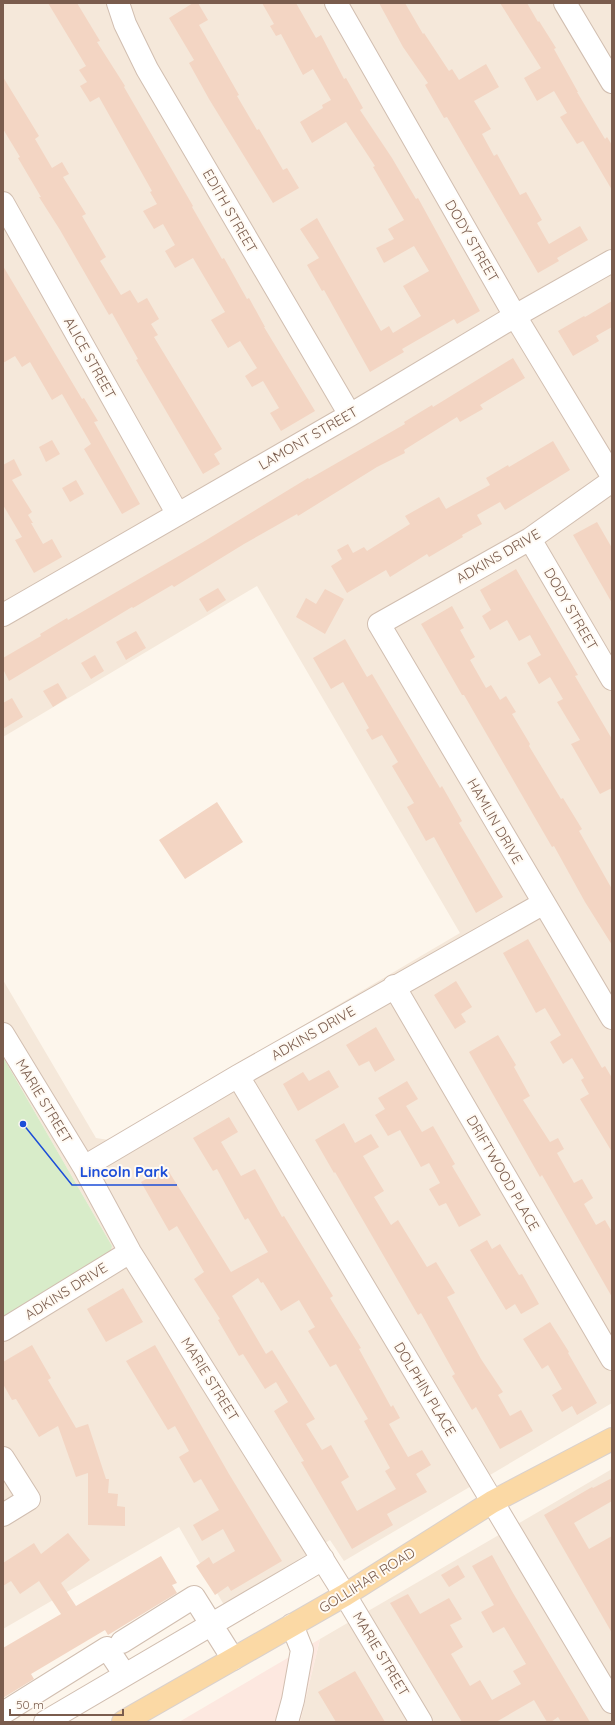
<svg xmlns="http://www.w3.org/2000/svg" width="615" height="1725" font-family="Quicksand,sans-serif">
<style>
.residential{fill:#f5e8da}
.commercial{fill:#fde8e0}
.green{fill:#d8ecc9}
.building{fill:#f3d5c3;fill-rule:evenodd}
.lines{fill:none;stroke-linecap:round;stroke-linejoin:round}
.minor-casing{stroke:#d1beb0;stroke-width:24}
.major-casing{stroke:#dad1cd;stroke-width:24}
.minor{stroke:#fff;stroke-width:22}
.major{stroke:#fbd9a5;stroke-width:22}
.labels{text-anchor:middle;dominant-baseline:central;stroke-width:4;stroke-linejoin:round;paint-order:stroke}
.street-label{font-size:14px;fill:#7a5c4d;stroke:#fffaf3}
.leader{fill:none;stroke:#1d4ed8;stroke-width:1.5}
.callout-dot{fill:#1d4ed8;stroke:#fffaf3;stroke-width:1.5}
.callout-label{font-size:15px;text-anchor:middle;font-weight:bold;fill:#1d4ed8;stroke:#fffaf3;stroke-width:4;stroke-linejoin:round;paint-order:stroke}
</style>
<rect width="100%" height="100%" fill="#fdf6ec"/>
<path class="residential" d="M3,3h609v1400l-268,158 -14,-21 -106,65 -45,-78 -176,102v-312l109,-71 -109,-189v-77l93,158 13,2 351,-207 -203,-347 -254,151z
M612,1469v253h-312l20,-83z"/>
<path class="commercial" d="M320,1639l-20,83h-121z"/>
<path class="green" d="M3,1057l109,189 -3,10 -106,61z"/>
<path class="building" d="M48,3h29l23,38 -3,1 28,44 -1,1 69,119 -1,1 30,52 2,-1 23,41 2,-1 16,29h-1l51,84 -34,20 -11,-18 9,-5 -16,-27 -11,6 -7,-11 12,-8 -17,-27 -12,7 -17,-28 14,-8 -32,-54 -18,10 -10,-17 10,-6 -12,-21 -9,5 -11,-18 14,-7 -7,-12 2,-1 -53,-94 -9,5 -10,-16 7,-4 -8,-12 7,-4z
M193,3h5l10,17 -9,5 40,70 -2,1 20,34 2,-1 24,41 4,-2 12,20 -26,15 -64,-104 -20,-36 5,-3 -25,-42z
M262,3h34l20,35 5,-3 23,44 2,-1 17,30 -3,2 32,48 24,41 2,-1 62,113 -23,13 -3,-5 -52,30 2,3 -34,20 -46,-82 -2,1 -15,-26 12,-7 -19,-29 17,-11 64,113 8,-5 4,7 28,-17 -18,-30 26,-15 -15,-25 -30,17 -8,-15 18,-9 -6,-10 16,-9 -31,-53 2,-1 -29,-44 -34,21 -12,-21 23,-14 -1,-3 9,-5 -18,-31 -10,6 -22,-41 -5,2 -6,-10 4,-2z
M379,3h26l18,31 1,-1 25,38 3,-2 7,11 27,-16 13,23 -25,14 17,28 -9,5 12,22 3,-2 23,41 6,-3 16,28 -5,3 12,21 31,-18 8,14 -31,18 2,3 -21,12 -91,-156 -3,1 -19,-33 3,-2 -25,-36z
M500,3h27l11,19 1,-1 17,27 -2,1 24,43h-1l28,47 2,-2 5,8v45l-29,-49 -6,3 -17,-27 7,-4 -13,-22 -17,10 -13,-23 17,-10z
M3,77l36,59 -4,3 17,29 10,-6 7,12 -6,3 23,37 -4,2 24,41 -6,4 21,34 9,-5 8,13 9,-5 12,21 -8,5 7,11 -4,2 68,112 -8,5 6,10 -17,10 -67,-114 2,-1 -26,-46 -3,2 -49,-85 -21,-33h2l-23,-39 2,-1 -17,-28z
M3,266l79,133 2,-1 14,23 -4,1 46,82 -18,10 -38,-65 7,-5 -29,-50 -10,6 -22,-38 -8,5 -7,-11 -12,7z
M612,301v26l-16,9 3,5 -26,15 -15,-25 26,-15 1,1z
M513,358l12,20 -45,27 3,4 -23,13 -3,-5 -53,33 1,3 -28,14 -79,49 -1,-2 -53,30 -70,43 -2,-2 -39,23 -1,-1 -123,74 -6,-12v-11l38,-22 -1,-2 27,-16 1,2 135,-78 105,-64 1,1 96,-55 -1,-2 28,-17 1,2z
M52,440l8,14 -14,8 -7,-15z
M553,441l17,29 -65,40 -5,-8 -23,13 5,9 -20,11 1,2 -34,20 -2,-3 -37,23 -4,-7 -39,23 -16,-27 11,-7 -5,-9 11,-6 5,9 11,-6 3,4 43,-27 -5,-8 34,-19 7,12 44,-24 -4,-7 22,-13 1,2z
M14,459l8,16 -10,5 20,32 -4,3 5,8h-2l12,21 9,-5 10,18 -28,16 -19,-33 7,-3 -19,-32v-40z
M76,480l8,14 -14,8 -8,-14z
M597,522l15,26v55l-39,-68z
M516,569l62,106 -3,1 37,63v49l-12,6 -29,-50 9,-4 -23,-38 6,-3 -13,-22 -11,7 -12,-21 14,-8 -11,-20 -11,6 -12,-21 -17,10 -8,-14 9,-6 -11,-20z
M218,588l8,12 -19,12 -8,-13z
M325,589l19,10 -19,35 -29,-17 10,-19 10,6z
M452,606l12,22 -4,2 15,27 -5,3 16,28 5,-3 9,15 6,-4 10,16 -4,2 18,30 -1,2 32,53 2,-1 19,31 -3,2 33,58v56l-27,-43 -31,-56 -2,1 -18,-31 -70,-121h-2l-41,-71z
M136,631l10,17 -20,12 -10,-18z
M345,639l22,38 5,-3 68,114 2,-2 20,35 -3,2 44,74 -27,16 -42,-76 -8,4 -19,-34 7,-4 -22,-37 6,-4 -16,-27 -10,5 -6,-10 3,-2 -26,-46 -12,7 -18,-31z
M95,655l9,16 -13,8 -10,-16z
M58,683l9,15 -14,9 -10,-16z
M12,698l11,19 -20,12v-26z
M217,802l26,40 -58,37 -26,-39z
M528,939l74,129 3,-2 7,12v74l-32,-53 9,-5 -8,-14 3,-2 -12,-20 -9,6 -13,-22 11,-7 -16,-27 -9,5 -33,-60z
M456,981l16,26 -11,7 5,8 -11,7 -21,-34z
M376,1027l19,33 -20,12 -6,-11 -10,5 -13,-21z
M498,1035l18,30 -2,2 16,29 -7,4 27,42 8,-4 6,11 -7,4 17,30 8,-4 11,19 -9,6 12,21 9,-5 7,12v65l-70,-122 -2,2 -71,-125z
M329,1070l10,17 -41,24 -15,-27 20,-12 6,9z
M407,1081l11,18 -12,7 16,26 11,-6 22,38 -3,2 29,49 -22,12 -13,-24 -7,3 -10,-17 11,-6 -11,-20 -8,4 -21,-37 -12,6 -13,-21 10,-6 -7,-11z
M229,1117l9,15 -17,10 20,34 14,-7 27,48 2,-1 49,80 -3,2 31,50 -2,1 32,58 2,-2 7,13 -11,6 19,33 14,-7 9,15 -15,9 11,18 -40,22 6,11 -41,24 -51,-87 3,-1 -30,-50 14,-9 -12,-20 -11,7 -22,-35 -4,2 -21,-36 2,-1 -26,-40 10,-7 -27,-46 -8,5 -28,-49 25,-15 65,105 37,-20 -20,-34 -3,2 -28,-51 -4,2 -20,-33zM258,1278l3,5 2,-1 18,29 18,-11 16,27 -7,4 22,36 6,-3 32,55 -4,2 26,47 -5,3 11,18 -39,22 -16,-29 8,-5 -18,-32 -9,5 -16,-26 9,-5 -43,-69 -6,4 -34,-58z
M344,1123l11,20 16,-9 8,13 -16,9 21,35 -10,6 17,28 7,-5 29,47 9,-5 19,31 -8,4 34,62 22,33 -5,3 12,21 11,-6 12,21 -33,18 -24,-42 -4,3 -20,-34 3,-2 -34,-61 -3,2 -83,-143 -1,1 -19,-33z
M487,1240l5,9 8,-5 19,31 3,-1 17,30 -18,10 -6,-10 -9,6 -36,-60z
M123,1288l20,34 -37,20 -19,-33z
M550,1322l19,30 -1,1 29,50 -20,12 -5,-9 -10,6 -10,-17 10,-6 -14,-24 -6,4 -19,-30z
M32,1345l19,33 -3,2 28,48 12,-4 18,55h3l-1,14 10,1 -1,12 8,1v19l-37,-1v-52l-12,4 -18,-51 -19,11 -23,-38 -4,1 -9,-16v-22z
M155,1345l74,129 53,87 -51,30 -3,-5 -13,9 -19,-29 13,-9 4,7 22,-13 -12,-22 -21,12 -9,-16 26,-15 -18,-31 -7,4 -15,-26 10,-6 -14,-25 -7,4 -42,-69z
M612,1478v23l-38,22 15,26 23,-13v97l-68,-118 48,-28 1,1z
M68,1533l22,27 -29,23 15,23 85,-50 16,27 -5,2 5,8 -69,42 -3,-5 -74,44 3,5 -31,19v-50l58,-34 -22,-33 -19,13 -9,-13 -8,5v-23l31,-20 7,11z
M492,1555l21,38 77,129h-29l-3,-5 -7,5h-4l-13,-22 -38,22h-34l-72,-119 18,-9 12,20 29,-16 13,21 -12,6 13,22 -12,7 19,32 10,-6 12,20 29,-16 -8,-13 13,-7 -22,-37 -11,6 -12,-21 13,-7 -22,-39z
M458,1565l7,12 -16,10 -8,-12z
M355,1671l30,51h-49l-18,-30z"/>
<g class="lines">
<defs>
<path id="minor" d="M118,3l7,21 22,45 203,346
M336,3l179,313 97,160
M565,3l47,79
M3,203l174,310
M612,481l-82,58 -151,85 233,394
M530,539l82,140
M3,615l347,-200 165,-99 97,-55
M394,986l218,373
M3,1034l81,133 46,85 215,343 76,127
M238,1076l374,626
M84,1167l154,-91 306,-173
M3,1330l127,-78
M3,1458l26,41 -26,16
M122,1642l72,-45 39,62
M3,1713l104,-65 18,27
M45,1722l278,-163
M287,1722l6,-22 9,-50 -10,-25"/>
<path id="major" d="M123,1722l222,-127 147,-93 120,-63"/>
</defs>
<use href="#minor" class="minor-casing"/>
<use href="#major" class="major-casing"/>
<use href="#minor" class="minor"/>
<use href="#major" class="major"/>
</g>
<g class="labels">
<g class="street-label">
<text transform="translate(230 211) rotate(60)">EDITH STREET</text>
<text transform="translate(472 241) rotate(60)">DODY STREET</text>
<text transform="translate(90 358) rotate(61)">ALICE STREET</text>
<text transform="translate(308 438) rotate(-30)">LAMONT STREET</text>
<text transform="translate(498 556) rotate(-30)">ADKINS DRIVE</text>
<text transform="translate(571 609) rotate(60)">DODY STREET</text>
<text transform="translate(495 821) rotate(60)">HAMLIN DRIVE</text>
<text transform="translate(313 1033) rotate(-30)">ADKINS DRIVE</text>
<text transform="translate(44 1101) rotate(59)">MARIE STREET</text>
<text transform="translate(503 1173) rotate(60)">DRIFTWOOD PLACE</text>
<text transform="translate(66 1291) rotate(-32)">ADKINS DRIVE</text>
<text transform="translate(210 1379) rotate(58)">MARIE STREET</text>
<text transform="translate(425 1389) rotate(59)">DOLPHIN PLACE</text>
<text transform="translate(367 1580) rotate(-32)">GOLLIHAR ROAD</text>
<text transform="translate(381 1654) rotate(59)">MARIE STREET</text>
</g>
</g>
<path class="leader" d="M23 1124L72 1185H177"/>
<circle class="callout-dot" cx="23" cy="1124" r="4"/>
<g class="callout-label">
<text x="124" y="1177">Lincoln Park</text>
</g>
<rect width="615" height="1725" fill="none" stroke="#7a5c4d" stroke-width="8"/>
<path d="M10 1709v6h113v-6" fill="none" stroke="#7a5c4d" stroke-width="2"/>
<text x="16" y="1709" font-size="12" fill="#7a5c4d" stroke="#fffaf3" stroke-width="3" paint-order="stroke">50 m</text>
</svg>
